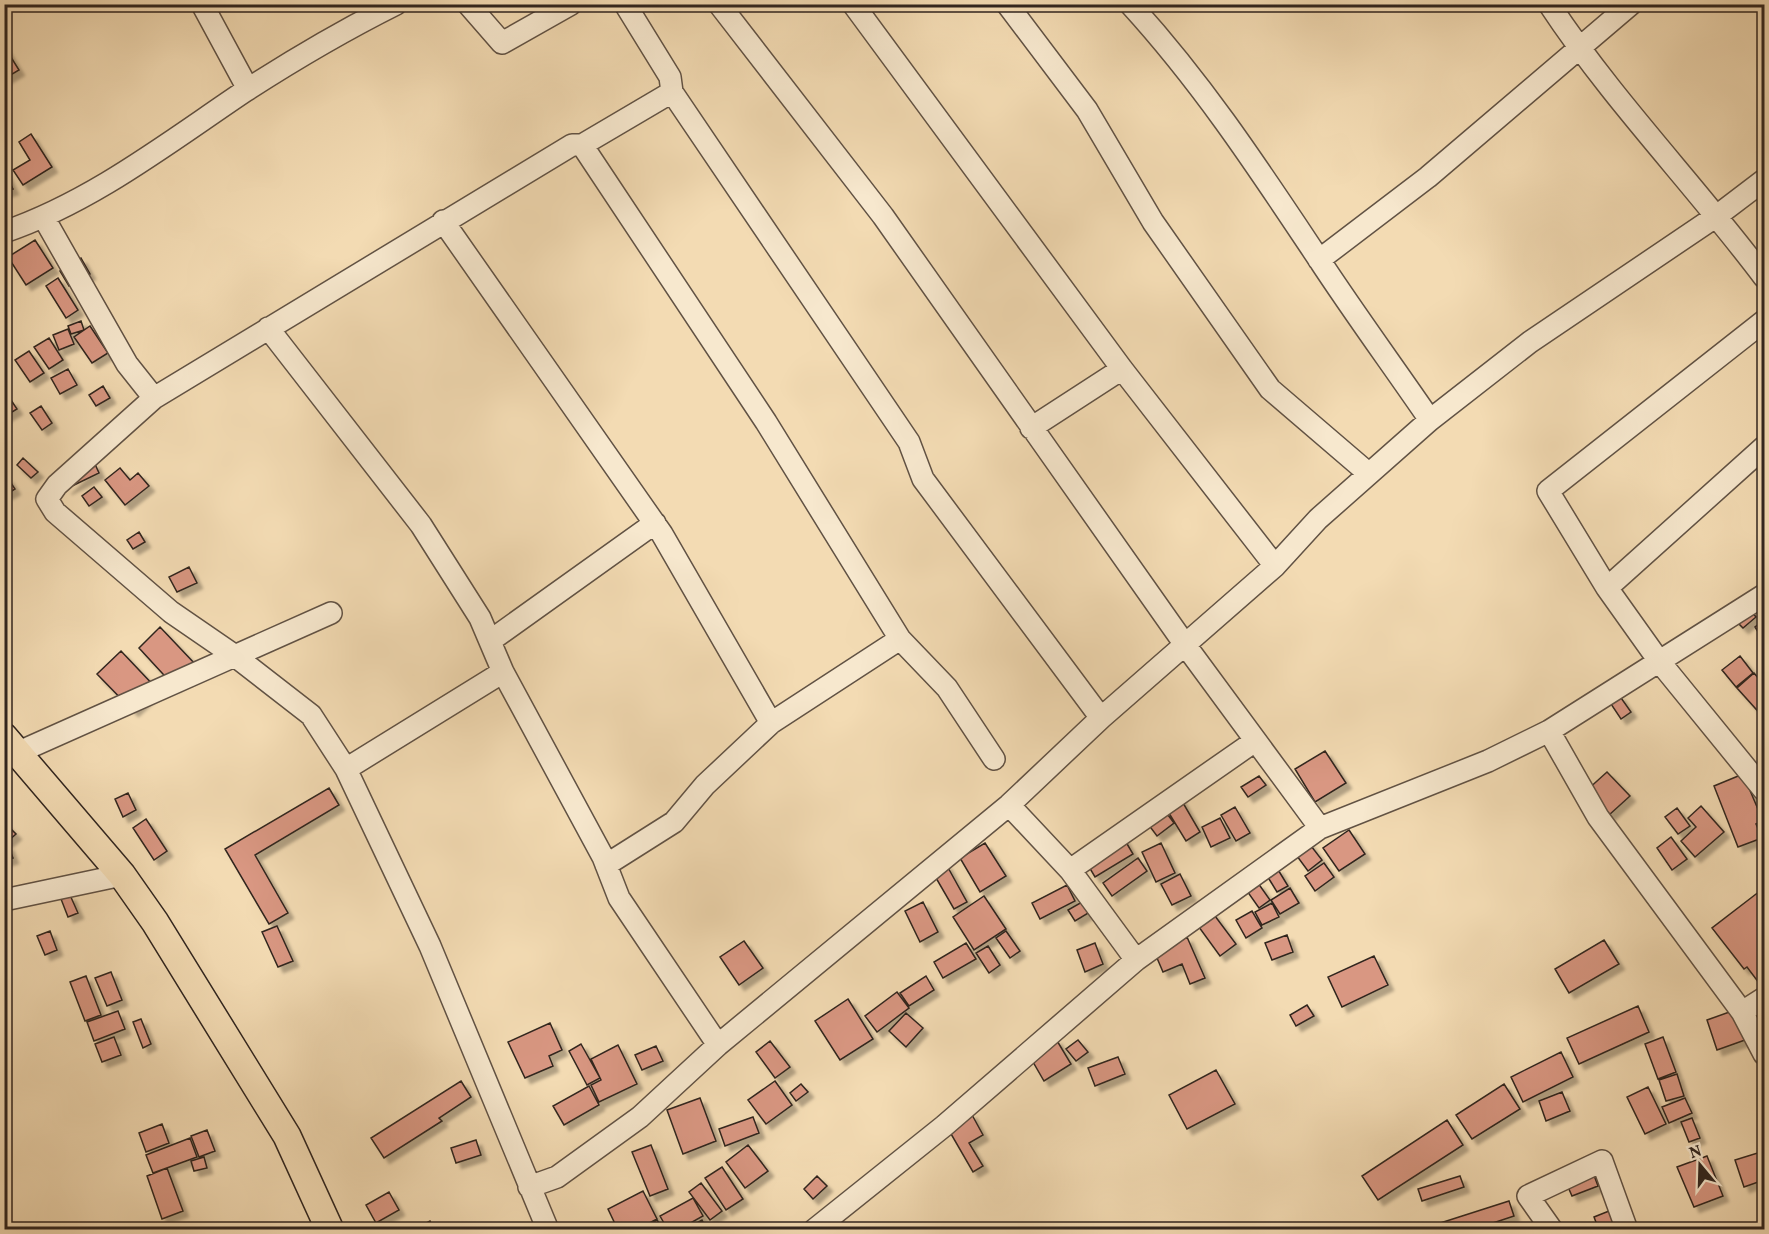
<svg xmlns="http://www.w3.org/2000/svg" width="1769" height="1234" font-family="Vollkorn,serif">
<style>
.building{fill:#d99782;stroke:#30251f;stroke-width:1.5;filter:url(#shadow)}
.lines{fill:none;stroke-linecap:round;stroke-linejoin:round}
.minor-casing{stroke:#615244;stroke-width:24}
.major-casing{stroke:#30251f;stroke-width:30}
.minor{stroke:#f7e8ce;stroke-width:21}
.major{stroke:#f3dbb3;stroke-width:27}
</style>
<defs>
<filter id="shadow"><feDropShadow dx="5.5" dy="5.5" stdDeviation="1.5" flood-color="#0004"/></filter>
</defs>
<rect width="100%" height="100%" fill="#f3dbb3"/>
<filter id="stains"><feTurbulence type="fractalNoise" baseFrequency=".00333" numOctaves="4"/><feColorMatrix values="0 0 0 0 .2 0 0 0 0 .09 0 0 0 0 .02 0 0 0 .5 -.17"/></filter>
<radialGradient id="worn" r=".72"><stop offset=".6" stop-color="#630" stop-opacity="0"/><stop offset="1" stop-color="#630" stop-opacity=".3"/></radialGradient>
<path class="building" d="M4,46l15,24 -15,9z
M31,134l21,33 -29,18 -10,-15 17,-10 -11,-18z
M4,169l9,20 -9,3z
M35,240l18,28 -27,17 -18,-28z
M81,258l9,16 -21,12 -9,-15z
M58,278l20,32 -12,8 -20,-32z
M81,321l3,9 -13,4 -3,-8z
M90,326l18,27 -16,10 -18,-26z
M68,329l6,15 -15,6 -6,-15z
M49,338l14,22 -14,9 -15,-22z
M29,351l15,22 -14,9 -15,-22z
M68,369l9,16 -17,9 -9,-16z
M103,386l7,12 -14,8 -7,-11z
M11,400l6,9 -13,8v-12z
M41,406l11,17 -10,7 -12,-17z
M23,458l15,14 -7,6 -14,-13z
M94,462l5,11 -33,16z
M120,468l10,12 8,-7 11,13 -24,19 -20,-25z
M7,477l8,12 -8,5 -3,-4z
M94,487l8,10 -13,9 -7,-10z
M139,532l6,10 -12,7 -6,-9z
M189,567l8,16 -20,9 -8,-15z
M1748,607l8,10 -13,11 -9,-9z
M1764,620v22l-9,-15z
M160,627l36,38 -22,21 -35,-38z
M121,651l36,38 -24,22 -36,-37z
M1740,656l13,17 -17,14 -14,-17z
M1754,673l10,12v33l-27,-30z
M1619,695l12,17 -10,7 -12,-18z
M1325,751l21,32 -31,19 -20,-33z
M1607,772l23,24 -21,19 -23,-24z
M1743,774l20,47 -7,3 6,14 -24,9 -24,-61z
M1259,776l7,9 -18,12 -7,-10z
M329,788l10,17 -84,50 33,58 -19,11 -44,-75z
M128,793l8,17 -13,7 -8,-18z
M1179,796l21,36 -14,9 -22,-36z
M1701,806l23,26 -29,25 -14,-16 15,-14 -8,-9z
M1162,807l12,16 -17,13 -12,-16z
M1235,807l15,26 -14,8 -15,-26z
M1677,808l13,18 -12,8 -13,-17z
M1220,818l10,20 -19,9 -9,-20z
M146,819l21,32 -13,9 -21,-32z
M4,822l12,12 -9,8 -3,-2z
M1349,830l16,24 -26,17 -16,-23z
M1123,837l10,17 -38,23 -10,-17z
M1671,837l16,22 -15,11 -15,-22z
M1308,842l14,18 -14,11 -14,-19z
M985,843l21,33 -26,16 -20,-34z
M1161,843l14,30 -19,9 -14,-30z
M8,845l5,13 -9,3v-14z
M1138,858l9,13 -35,25 -9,-13z
M1324,863l10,14 -19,14 -10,-15z
M946,864l21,38 -13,7 -22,-38z
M1277,868l11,18 -11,6 -11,-18z
M1180,874l11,22 -19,9 -11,-21z
M1258,883l12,17 -11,8 -12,-17z
M1067,885l8,16 -35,18 -8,-16z
M1290,888l9,15 -19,11 -9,-14z
M1760,891l4,6v18l-3,3 3,4v57l-5,4 -12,-16 -3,2 -32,-41z
M70,895l8,18 -10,4 -7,-18z
M984,896l22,33 -32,21 -21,-33z
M1089,898l6,11 -20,12 -7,-11z
M923,902l15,30 -18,10 -15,-31z
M1272,903l7,14 -17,8 -7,-13z
M1252,911l10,17 -16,10 -10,-18z
M1212,912l24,32 -16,12 -24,-33z
M277,926l16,35 -15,6 -16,-35z
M50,931l7,19 -12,5 -8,-19z
M1006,931l14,20 -10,7 -14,-20z
M1287,935l6,17 -21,8 -7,-17z
M1187,937l18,41 -15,6 -8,-20 -19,8 -9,-21z
M1604,940l15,24 -50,29 -14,-24z
M744,941l19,27 -24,17 -19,-28z
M966,943l10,16 -33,19 -9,-16z
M1095,943l8,21 -18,8 -8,-22z
M988,946l12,19 -11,8 -13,-20z
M1374,956l14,29 -46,22 -14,-30z
M111,972l11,28 -15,6 -12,-28z
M86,976l15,39 -16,6 -15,-39z
M926,976l8,14 -25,16 -9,-13z
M897,992l12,16 -32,24 -12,-16z
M848,999l25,40 -33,21 -25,-39z
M1307,1005l7,11 -18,10 -6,-11z
M1638,1006l11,26 -70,32 -12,-26z
M1735,1010l10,30 -28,10 -10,-30z
M118,1011l7,18 -31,12 -7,-19z
M906,1013l17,15 -17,19 -17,-16z
M141,1019l10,25 -8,4 -10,-26z
M550,1023l12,27 -13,6 4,10 -28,12 -17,-36z
M114,1037l7,18 -19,7 -7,-18z
M1663,1037l13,35 -18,7 -13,-35z
M1056,1039l15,25 -27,17 -15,-26z
M1078,1040l10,12 -12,9 -10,-12z
M770,1041l20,26 -15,11 -19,-26z
M581,1044l19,34 -13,7 -18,-34z
M618,1045l19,39 -38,18 -8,-17 10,-5 -10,-21z
M656,1046l7,15 -21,9 -7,-15z
M1561,1052l12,25 -50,25 -12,-25z
M1118,1057l7,17 -30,12 -7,-18z
M1216,1070l19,34 -48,25 -18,-34z
M1677,1074l7,22 -18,5 -7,-21z
M461,1081l10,16 -32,21 3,3 -58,37 -13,-20z
M775,1081l17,24 -26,19 -18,-24z
M801,1084l7,8 -12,9 -6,-8z
M1504,1084l16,25 -48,30 -16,-24z
M589,1086l10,19 -35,20 -11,-19z
M1648,1087l18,37 -21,10 -18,-37z
M1562,1092l8,19 -24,10 -7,-20z
M700,1098l16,43 -33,13 -16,-44z
M1685,1098l7,15 -23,10 -7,-16z
M971,1113l12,22 -14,8 14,23 -10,6 -26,-45z
M753,1117l6,16 -34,13 -6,-17z
M1692,1118l8,20 -11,4 -8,-20z
M1447,1120l16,25 -85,55 -16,-24z
M162,1124l7,19 -23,9 -7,-19z
M207,1130l8,21 -16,6 -8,-21z
M190,1138l7,19 -44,16 -7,-18z
M476,1140l5,15 -25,8 -5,-15z
M651,1145l17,44 -18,7 -18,-44z
M748,1145l20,26 -23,17 -19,-26z
M1764,1151v29l-20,7 -9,-27z
M1707,1156l16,40 -29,11 -17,-40z
M204,1157l3,11 -13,3 -3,-10z
M722,1167l21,32 -17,11 -21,-32z
M167,1168l16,43 -21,8 -15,-43z
M1592,1170l6,16 -26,10 -7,-16z
M817,1176l10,10 -14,13 -9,-10z
M1460,1176l4,11 -42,14 -4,-12z
M701,1183l21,28 -12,9 -21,-28z
M643,1191l14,28 -21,11h-18l-10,-21z
M389,1192l10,18 -23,13 -10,-18z
M693,1198l10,18 -25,14h-10l-8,-14z
M1509,1201l5,15 -42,14h-36l-2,-5z
M1609,1211l7,19h-17l-5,-13z
M657,1220l7,10h-22z
M702,1220l5,10h-23z
M430,1221l4,9h-21z"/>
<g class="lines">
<defs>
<path id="minor" d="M202,4l46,85
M468,4l34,39 69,-39
M625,4l45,73 2,15 237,350 14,37 178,239
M719,4l164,212 303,430 134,182
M853,4l269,365 153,197
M1007,4l80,106 66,112 117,167 98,84
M1130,4c73,80 128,164 188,254 36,55 75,108 112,162
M1549,4c64,97 146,181 215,273
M582,145l184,277 134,217 47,49 47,71
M44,218l83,146 27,34
M443,221l219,313 109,189
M4,232c88,-30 165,-90 241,-141 48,-31 99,-61 151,-87
M1319,260l109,-83 203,-173
M1764,321l-216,170 59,97 52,73 105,129
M268,328l153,197 59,93 23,54 100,185 16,41 99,147
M1031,428l91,-59
M1607,588l157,-141
M490,641l165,-118
M1549,731l49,86 144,195 22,42
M19,752l312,-139
M346,769l157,-97
M1009,805l61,65 66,90
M606,865l68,-43 31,-37 66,-62 129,-84
M1070,870l185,-129
M4,900l118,-25
M1742,1012l22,-14
M529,1187l28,-10 83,-60 78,-72 291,-240 92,-87 174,-152 43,-47 112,-99 100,-78 188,-127 46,-35
M548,1230l-118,-284 -84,-177 -35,-54 -76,-59 -64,-44 -116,-100 -8,-13 10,-14 97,-87 418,-253h10l90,-53
M814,1230l130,-104 192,-166 184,-132 168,-67 61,-30 215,-136
M1552,1230l-24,-34 74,-35 25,69"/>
<path id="major" d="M4,737l118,138 33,47 132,214 43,94"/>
</defs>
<use href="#minor" class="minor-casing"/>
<use href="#major" class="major-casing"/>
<use href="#minor" class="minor"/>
<use href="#major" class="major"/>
</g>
<rect width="1769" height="1234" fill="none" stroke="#f3dbb3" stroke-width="24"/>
<rect x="6" y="6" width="1757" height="1222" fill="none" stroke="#30251f" stroke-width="3"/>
<rect x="12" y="12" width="1745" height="1210" fill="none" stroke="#30251f" stroke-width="1.5"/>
<g transform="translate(1700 1165) rotate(341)" stroke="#f7e8ce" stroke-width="4.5" paint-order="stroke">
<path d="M0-4.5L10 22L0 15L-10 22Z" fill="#30251f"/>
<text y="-9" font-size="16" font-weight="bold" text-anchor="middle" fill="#30251f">N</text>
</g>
<rect width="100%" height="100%" filter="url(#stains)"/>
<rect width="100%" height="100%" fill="url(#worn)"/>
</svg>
